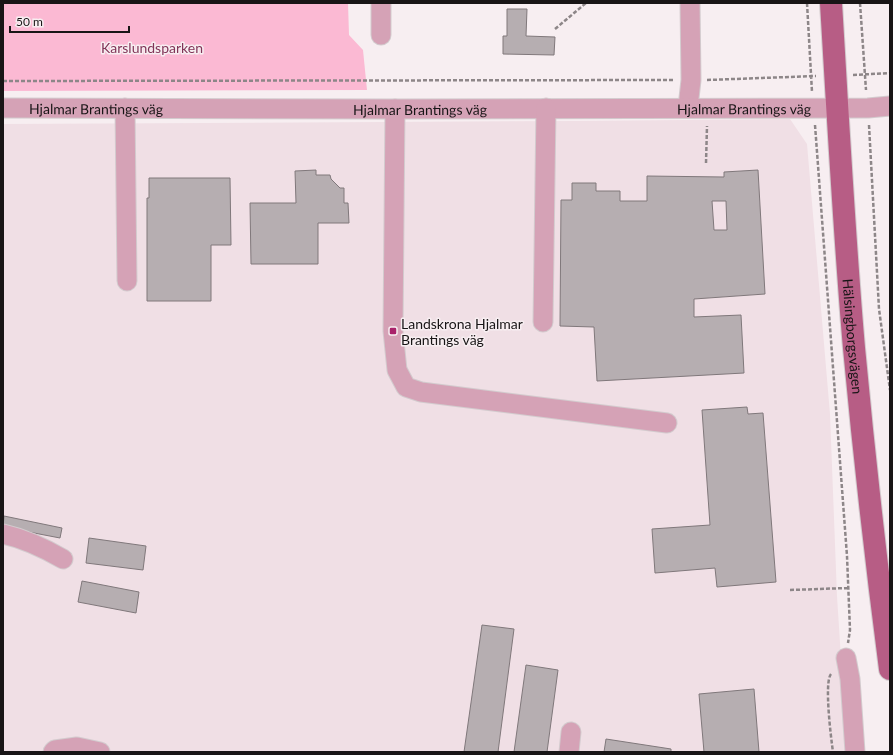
<svg xmlns="http://www.w3.org/2000/svg" width="893" height="755" font-family="Lato,sans-serif">
<style>
.built{fill:#f0dfe5}
.green{fill:#fbb9d3}
.building{fill:#b6aeb1;stroke:#80787b;fill-rule:evenodd}
.lines{fill:none;stroke-linecap:round;stroke-linejoin:round}
.minor-casing{stroke:#d3cbce;stroke-width:21}
.major-casing{stroke:#d3cbce;stroke-width:24}
.path{stroke:#8d8688;stroke-width:2.5;stroke-dasharray:4 2;stroke-linecap:butt}
.minor{stroke:#d5a2b6;stroke-width:19}
.major{stroke:#b75d85;stroke-width:22}
.poi-dot{fill:#a9226a;stroke:#f7eef1;stroke-width:1.5}
.labels{text-anchor:middle;dominant-baseline:central;stroke-width:3;stroke-linejoin:round;paint-order:stroke}
.park-label{font-size:14px;fill:#823458;stroke:#f7eef1}
.street-label{font-size:14px;fill:#181516;stroke:#f7eef1}
.poi-label{font-size:14px;fill:#181516;stroke:#f7eef1;text-anchor:start}
</style>
<rect width="100%" height="100%" fill="#f7eef1"/>
<path class="built" d="M790,119l17,25 23,270 7,182 10,156h-844v-628l574,-3z"/>
<path class="green" d="M3,3h345l1,32 14,15 4,40 -364,1z"/>
<path class="building" d="M507,9h20l-1,27 29,1 -1,18 -51,-1v-18h4z
M316,170v5h14l1,4 9,9h4v15h4l1,20h-31v41h-67l-1,-61h46l-1,-32z
M758,170l7,124 -71,5v18l47,-2 3,58 -147,8 -3,-54 -34,-1 1,-126h11v-17h24v8h24v10h27v-25l77,1v-5zM712,201h14l1,29h-13z
M149,178h81l1,67h-20v56h-64v-103h2z
M747,407l1,7 15,-1 13,169 -59,5 -2,-19 -60,5 -3,-44 58,-4 -8,-115z
M4,516l58,12 -2,10 -57,-11z
M89,538l57,8 -3,24 -57,-7z
M82,581l57,11 -3,21 -58,-11z
M482,625l32,4 -16,123h-34z
M526,665l32,5 -11,82h-33z
M754,689l5,63h-55l-5,-58z
M606,739l65,10v3h-67z"/>
<g class="lines">
<defs>
<g id="minor">
<path d="M381,35v-32"/>
<path d="M688,107l3,-27 -1,-77"/>
<path id="s1" d="M3,108l392,1 473,-1 22,-2"/>
<path d="M125,108l2,173"/>
<path d="M395,109l-2,222 4,39 9,17 15,5 246,31"/>
<path d="M543,322l3,-214"/>
<path d="M3,534c22,5 41,14 60,25"/>
<path d="M846,658l4,21 5,73"/>
<path d="M53,752l2,-2 22,-3 23,5"/>
<path d="M569,752l2,-20"/>
</g>
<g id="major">
<path id="s2" d="M831,3c7,115 13,230 23,345 10,107 22,214 36,321"/>
</g>
</defs>
<use href="#minor" class="minor-casing"/>
<use href="#major" class="major-casing"/>
<path class="path" d="M807,3l5,89
M860,3l6,87
M555,29l31,-26
M853,75l37,-2
M707,80l109,-4
M3,81l671,-1
M815,125l32,431 3,74 -2,13
M869,125l10,184 11,81
M706,163l1,-37
M790,590l58,-2
M831,674c-7,8 0,64 2,78"/>
<use href="#minor" class="minor"/>
<use href="#major" class="major"/>
</g>
<rect class="poi-dot" x="389" y="327" width="8" height="8" rx="2"/>
<g class="labels">
<g class="park-label">
<text x="152" y="47">Karslundsparken</text>
</g>
<g class="street-label">
<text stroke="none"><textPath href="#s1" startOffset="741">Hjalmar Brantings väg</textPath></text>
<text stroke="none"><textPath href="#s1" startOffset="93">Hjalmar Brantings väg</textPath></text>
<text stroke="none"><textPath href="#s1" startOffset="417">Hjalmar Brantings väg</textPath></text>
<text stroke="none"><textPath href="#s2" startOffset="334">Hälsingborgsvägen</textPath></text>
</g>
<g class="poi-label">
<text x="401" y="323">Landskrona Hjalmar<tspan x="401" dy="16">Brantings väg</tspan></text>
</g>
</g>
<rect width="893" height="755" fill="none" stroke="#181516" stroke-width="8"/>
<path d="M10 26v6h119v-6" fill="none" stroke="#181516" stroke-width="2"/>
<text x="16" y="26" font-size="12" fill="#181516" stroke="#f7eef1" stroke-width="3" paint-order="stroke">50 m</text>
</svg>
